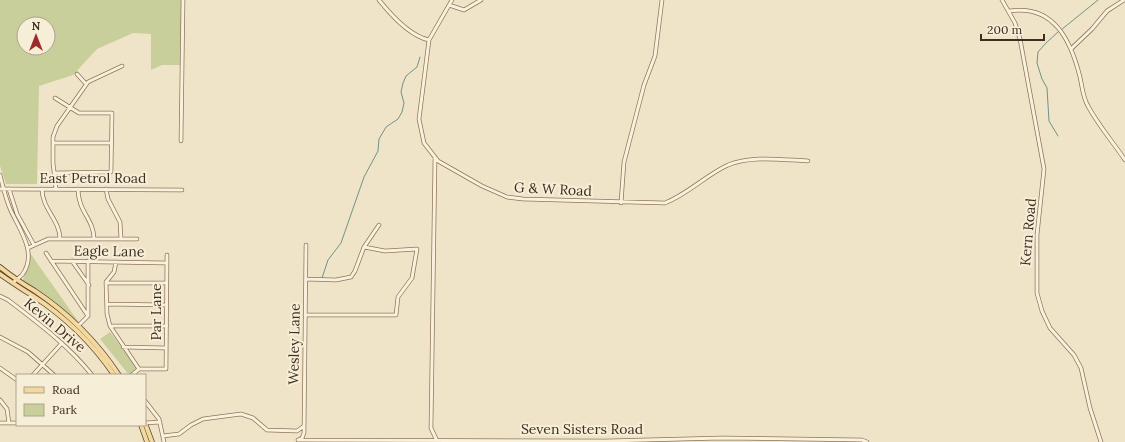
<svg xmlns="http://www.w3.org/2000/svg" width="1125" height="442" font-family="Lora,serif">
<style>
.green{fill:#c9cf9b;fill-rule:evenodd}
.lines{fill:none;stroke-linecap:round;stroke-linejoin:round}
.stream{stroke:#6f938a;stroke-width:1}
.minor-casing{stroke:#8d765c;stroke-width:4.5}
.major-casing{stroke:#5b4430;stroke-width:5.5}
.minor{stroke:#faf1dc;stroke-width:3}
.major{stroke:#f3d9a0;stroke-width:4}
.labels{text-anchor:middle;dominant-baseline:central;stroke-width:4;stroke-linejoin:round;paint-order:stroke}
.street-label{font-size:14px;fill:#3d2e20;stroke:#f7eed8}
</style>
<rect width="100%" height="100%" fill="#f0e4c8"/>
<path class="green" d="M0,0h182l-2,65h-18l-11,5v-36l-18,-1 -36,16 -24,26 -34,11 -2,98h-31l-6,-18zM24,24h24v24h-24z
M30,253l50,71 -57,-44z
M110,332l28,37 -9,6 -29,-36z"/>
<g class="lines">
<path class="stream" d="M1061,30l37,-30
M1058,136l-9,-15 -2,-33 -5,-9 -5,-16 1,-11 8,-9 12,-11
M322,278l6,-18 13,-17 23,-66 14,-26 1,-12 7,-12 12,-8 4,-7 2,-9 -3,-11 2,-9 3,-7 11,-9 3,-10"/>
<defs>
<path id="minor" d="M379,0c12,15 31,36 50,40
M452,0l-23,40 -10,79 5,24 14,18 44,25 25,11 16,2 142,4c23,-9 41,-28 63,-38 24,-10 55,-5 80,-4
M1002,0l13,23 5,16 24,130 -7,66v58l5,18 8,17 24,27 7,13 9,40 11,34
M449,5l15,5 17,-10
M1010,11c44,-7 61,30 70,66 2,9 3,21 8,29 10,19 25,36 37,54
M1072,48l20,-19 15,-18 17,-11
M77,74l9,10
M181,141l2,-141
M53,143h58
M435,157l-4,271 6,13
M55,173l56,-1 1,-59h-33l-24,-15
M0,175c3,12 6,25 11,36 9,19 27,43 11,64 -3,3 -7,5 -9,8
M0,189l182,1
M9,189l8,25 17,31
M42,189c0,20 18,31 18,50
M56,189l-3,-26v-26l4,-11 31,-44 34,-16
M78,189c0,23 16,30 16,50
M106,189l2,10 12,23 1,17
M621,203l3,-41 20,-77 11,-29 7,-56
M28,248l20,-9h89
M46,253l42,63
M51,261l116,2
M72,261l17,24
M88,261v55
M116,262l-2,10 -8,10 1,32 3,12 29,43
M306,279l30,1 15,-3 4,-6 9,-24 15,-22
M106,283h61
M0,296l8,4c30,23 60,45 84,75
M107,304l60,1
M305,315h91l2,-18 14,-19 5,-29 -32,2 -21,-4
M78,326l10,-10
M110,326h57
M0,337l28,15 26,23
M123,347l43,1
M0,368l17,12
M33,375l29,-32
M132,375l7,-6h27l1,-114
M0,400l7,9 2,14
M145,401l14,18 5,23
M0,423h17
M145,423l15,-1
M163,436l16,-2 12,-9 12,-6 38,-5 12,4 14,12 30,1 7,-5
M298,440l308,1 116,-3 140,2 5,2
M298,440l4,-2 2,-5 2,-188"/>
<path id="major" d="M0,267c11,9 23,17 35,24 33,22 62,51 84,84
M0,274c11,8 22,15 33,22 31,20 60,48 81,79
M145,423l7,19
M141,425l6,17"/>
</defs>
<use href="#minor" class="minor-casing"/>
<use href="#major" class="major-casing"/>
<use href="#minor" class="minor"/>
<use href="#major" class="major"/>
</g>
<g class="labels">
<g class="street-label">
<text x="93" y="178">East Petrol Road</text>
<text transform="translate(553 189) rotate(3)">G &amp; W Road</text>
<text transform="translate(1028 232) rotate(-85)">Kern Road</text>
<text transform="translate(109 251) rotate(1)">Eagle Lane</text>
<text transform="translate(156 312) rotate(-90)">Par Lane</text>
<text transform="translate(55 325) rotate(40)">Kevin Drive</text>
<text transform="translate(294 344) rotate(-89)">Wesley Lane</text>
<text x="582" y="429">Seven Sisters Road</text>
</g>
</g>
<rect x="16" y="374" width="130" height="52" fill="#f7eed8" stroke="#ada18e"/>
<rect x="24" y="387" width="20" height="6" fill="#f3d9a0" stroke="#ada18e"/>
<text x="52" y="394" font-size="12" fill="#3d2e20">Road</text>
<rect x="24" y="404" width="20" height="12" fill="#c9cf9b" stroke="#ada18e"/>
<text x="52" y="414" font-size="12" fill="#3d2e20">Park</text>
<g transform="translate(36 36)"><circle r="19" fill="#f7eed8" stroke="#ada18e"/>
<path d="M0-3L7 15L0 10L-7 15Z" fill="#9e2a2b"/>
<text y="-6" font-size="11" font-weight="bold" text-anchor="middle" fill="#3d2e20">N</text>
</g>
<path d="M981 34v6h63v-6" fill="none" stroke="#3d2e20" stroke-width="2"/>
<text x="987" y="34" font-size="12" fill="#3d2e20" stroke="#f7eed8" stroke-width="3" paint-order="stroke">200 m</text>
</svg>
